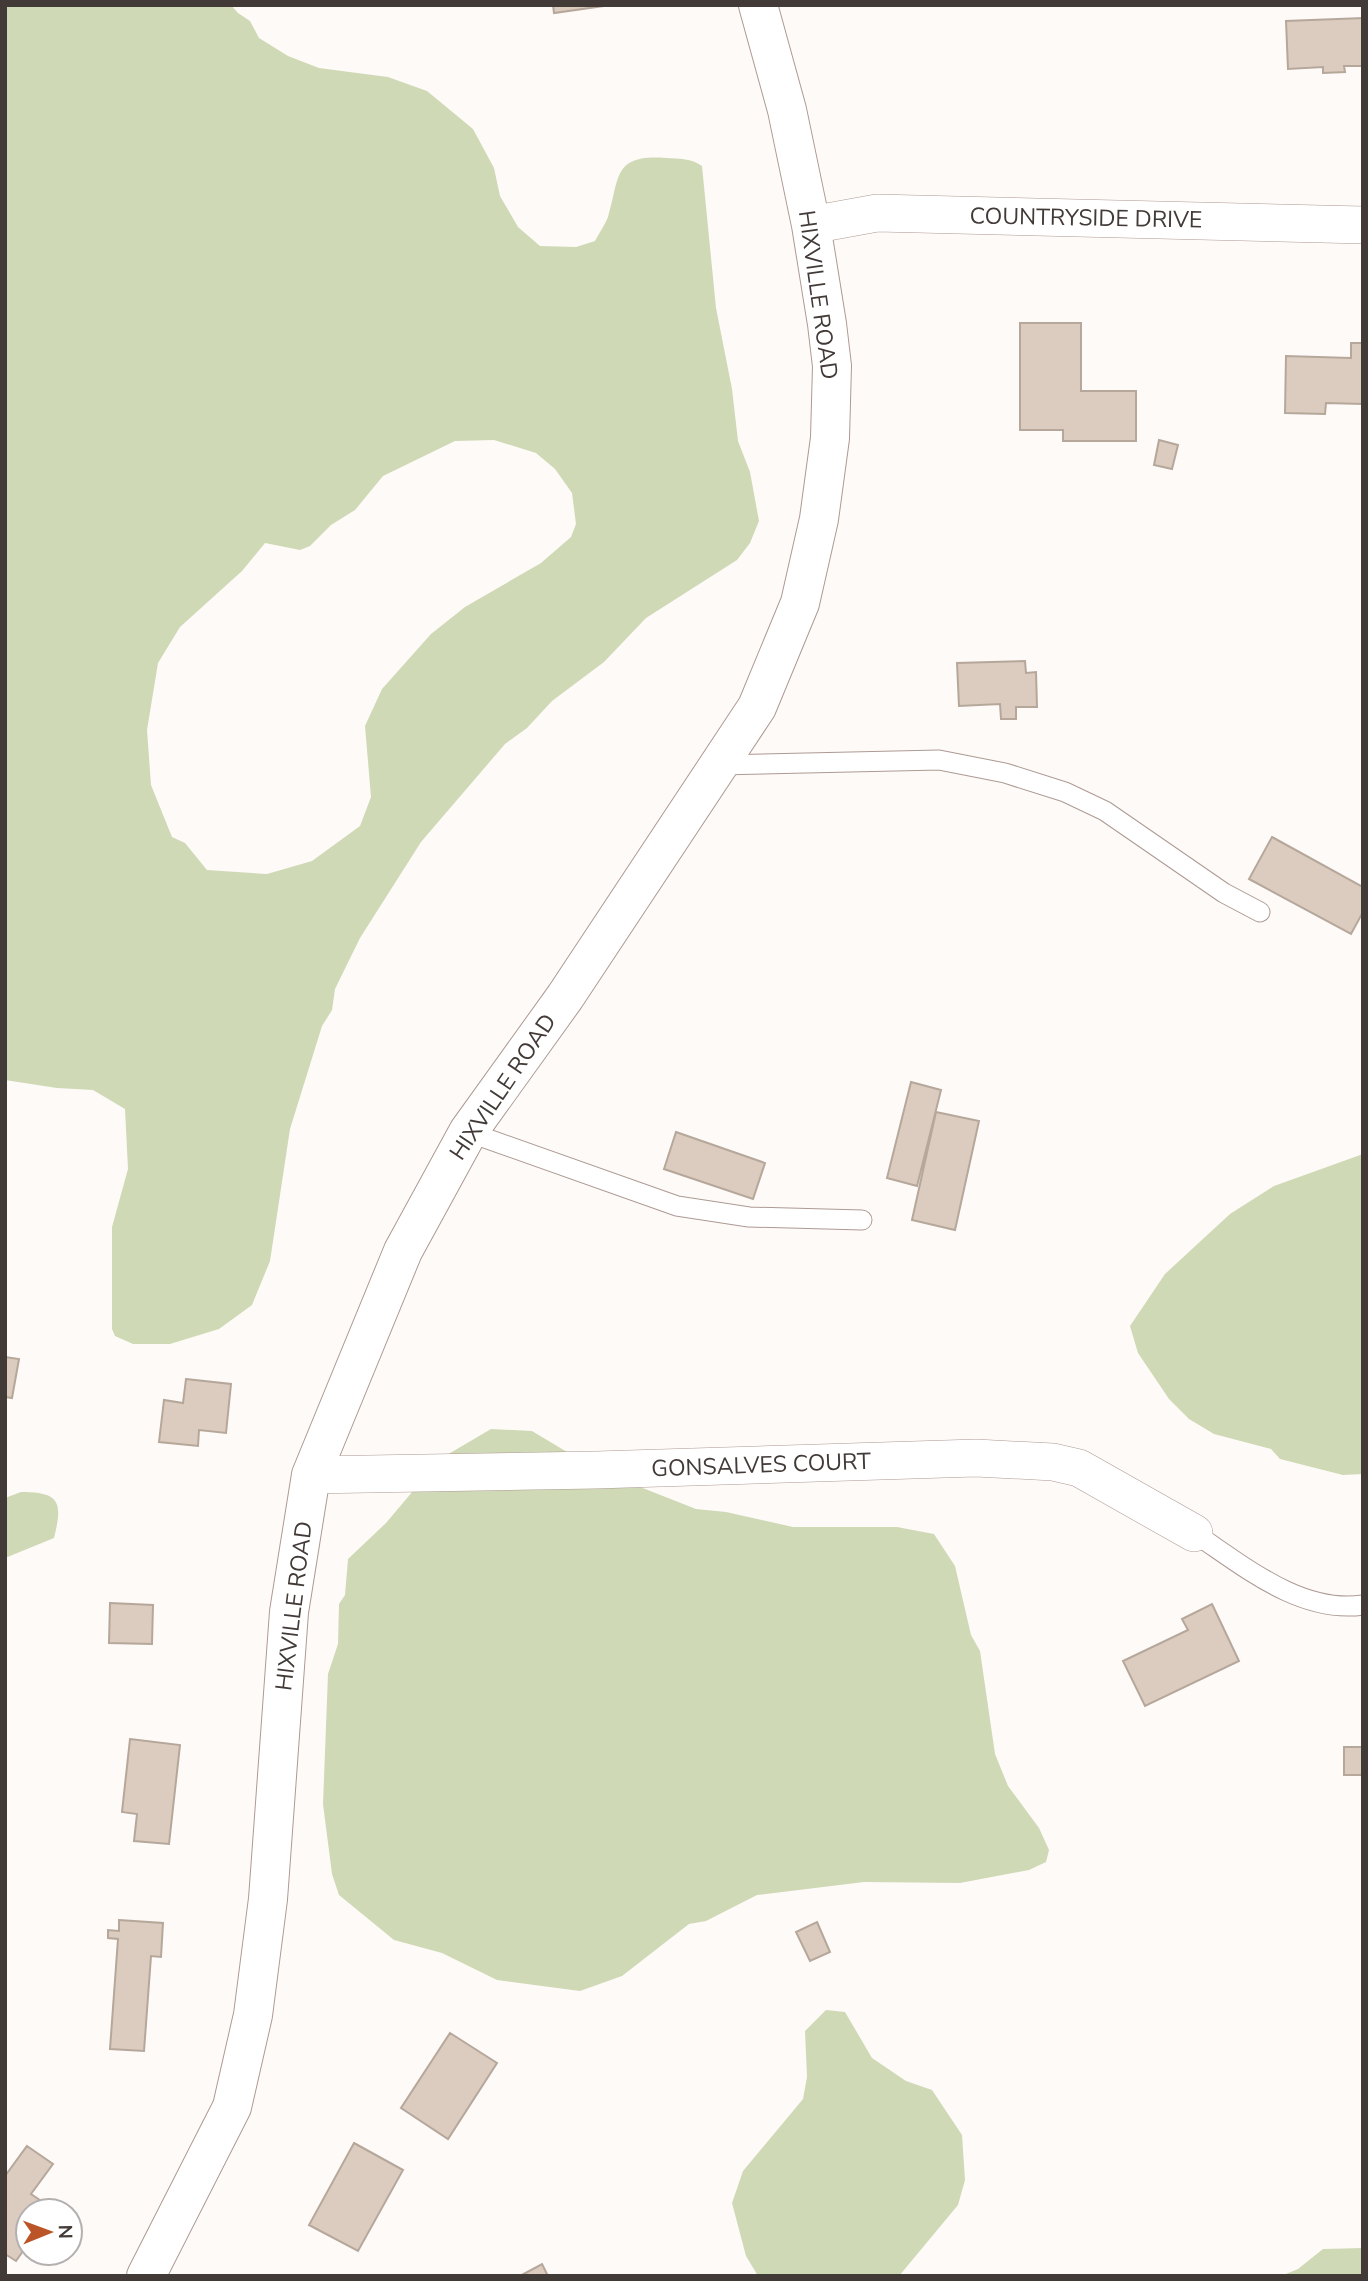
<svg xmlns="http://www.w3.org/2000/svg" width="1368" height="2281" font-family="'Nunito Sans',sans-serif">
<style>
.green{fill:#d0d9b5;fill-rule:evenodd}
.building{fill:#dbccbf;stroke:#b6a79b;stroke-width:2}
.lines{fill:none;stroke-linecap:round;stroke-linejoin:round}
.lane-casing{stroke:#ad9a93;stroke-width:21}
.street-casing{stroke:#ad9a93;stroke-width:38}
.secondary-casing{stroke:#ad9a93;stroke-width:40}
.lane{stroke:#fff;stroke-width:19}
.street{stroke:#fff;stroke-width:37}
.secondary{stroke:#fff;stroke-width:38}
.labels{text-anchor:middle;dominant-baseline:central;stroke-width:5;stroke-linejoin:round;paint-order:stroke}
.street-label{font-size:23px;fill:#423a37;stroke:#fff}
</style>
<rect width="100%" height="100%" fill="#fefaf8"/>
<path class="green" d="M5,5h226l7,8 12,8 9,17 29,18 31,12 69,9 39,14 46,38 21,39 6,28 18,31 22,19 36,1 19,-6c4,-8 10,-16 13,-24 12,-39 4,-63 58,-59 14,1 25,0 36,8l14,142 16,81 6,52 12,31 9,49 -9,22 -13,17 -91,58 -42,44 -52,39 -25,27 -22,16 -84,98 -61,96 -25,51 -3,21 -10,16 -32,103 -20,132 -18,44 -33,24 -49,15h-37l-18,-8 -3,-7v-102l16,-58 -3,-60 -32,-19 -36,-2 -52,-8zM494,440l42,13 19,16 17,24 4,31 -5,13 -30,26 -76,44 -34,27 -49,55 -17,37 6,71 -11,29 -48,35 -45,13 -60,-4 -22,-27 -13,-6 -21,-52 -4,-55 11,-67 22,-36 62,-56 23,-28 35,7 10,-4 21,-21 24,-15 28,-34 72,-35z
M1363,1154v320l-20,1 -63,-16 -9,-10 -57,-15 -25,-15 -20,-20 -31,-46 -8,-27 35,-52 65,-60 44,-28z
M491,1429l41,2 65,39 99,39 30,3 67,15h104l37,7 21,32 16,69 9,16 15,103 13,32 31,42 10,22 -3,12 -17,8 -69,13 -96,-1 -107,13 -51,26 -17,3 -67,52 -42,15 -83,-11 -55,-27 -48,-13 -55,-45 -7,-21 -9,-70 5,-130 10,-30 1,-40 6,-9 3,-36 38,-36 54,-64z
M21,1492c39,0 42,10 33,46l-49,20v-60z
M826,2010l19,2 27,46 34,23 26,9 30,45 3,45 -7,25 -59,71h-141l-12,-20 -14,-53 11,-32 60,-72 4,-22 -2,-46z
M1363,2248v28h-82l17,-7 25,-20z"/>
<path class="building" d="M553,5h58l-57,8z
M1363,18v48h-19l1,6 -22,1v-6l-35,2 -2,-48z
M1020,323h61v68h55v50h-73v-11h-43z
M1351,343h12v61l-37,-1 -1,11 -40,-1 1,-57 65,2z
M1159,440l19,5 -6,24 -18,-4z
M1025,661l1,12 10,-1 1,35h-21v12h-15l-1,-15 -41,2 -2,-43z
M1272,837l91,50v25l-12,22 -102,-55z
M911,1082l30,8 -24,96 -30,-8z
M936,1112l43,9 -24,109 -43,-10z
M676,1132l89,31 -12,36 -89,-30z
M5,1357l14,2 -7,39 -7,-1z
M186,1379l45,5 -5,49 -27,-3 -1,16 -39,-4 5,-42 19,3z
M110,1603l43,2 -1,39 -43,-1z
M1212,1604l27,57 -94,45 -22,-45 65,-31 -6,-11z
M130,1739l50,6 -11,99 -35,-3 3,-27 -15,-2z
M1344,1747h19v28h-19z
M119,1920l44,3 -2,34 -10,-1 -7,95 -34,-2 8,-110 -10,-1v-8l11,1z
M817,1922l13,30 -20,9 -14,-29z
M450,2033l47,30 -49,76 -47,-31z
M354,2143l49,27 -45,81 -49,-26z
M27,2146l26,18 -22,30 22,15 -25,2v33l-12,17 -11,-7v-78z
M542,2264l6,12h-28z"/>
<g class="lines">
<defs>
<path id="lane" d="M718,765l221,-5 66,13 60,19 40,19 119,82 36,19
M468,1132l209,74 72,11 113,3
M1194,1533c50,33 106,81 169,72"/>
<path id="street" d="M811,225l66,-12 486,12
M311,1475l285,-5 380,-12 77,4 26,6 115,65"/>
<path id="secondary" d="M146,2276l86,-169 21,-92 15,-116 21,-287 22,-137 92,-224 65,-119 97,-135 192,-290 43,-104 19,-84 11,-81 2,-72 -5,-42 -16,-99 -24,-115 -29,-105"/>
</defs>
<use href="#lane" class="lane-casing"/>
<use href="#street" class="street-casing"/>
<use href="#secondary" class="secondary-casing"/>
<use href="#lane" class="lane"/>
<use href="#street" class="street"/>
<use href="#secondary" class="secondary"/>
</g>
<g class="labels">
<g class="street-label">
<text transform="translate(1086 218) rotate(1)">COUNTRYSIDE DRIVE</text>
<text transform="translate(818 295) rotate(82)">HIXVILLE ROAD</text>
<text transform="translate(503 1087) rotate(-56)">HIXVILLE ROAD</text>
<text transform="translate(761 1465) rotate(-2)">GONSALVES COURT</text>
<text transform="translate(294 1606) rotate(-83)">HIXVILLE ROAD</text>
</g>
</g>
<rect width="1368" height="2281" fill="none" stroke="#423a37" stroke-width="14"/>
<g transform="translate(49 2232) rotate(89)"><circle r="33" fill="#ffffff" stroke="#b3b0af" stroke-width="2"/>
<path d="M0-5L12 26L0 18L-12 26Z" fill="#bb5528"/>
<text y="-10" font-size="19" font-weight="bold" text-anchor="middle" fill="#423a37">N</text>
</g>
</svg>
